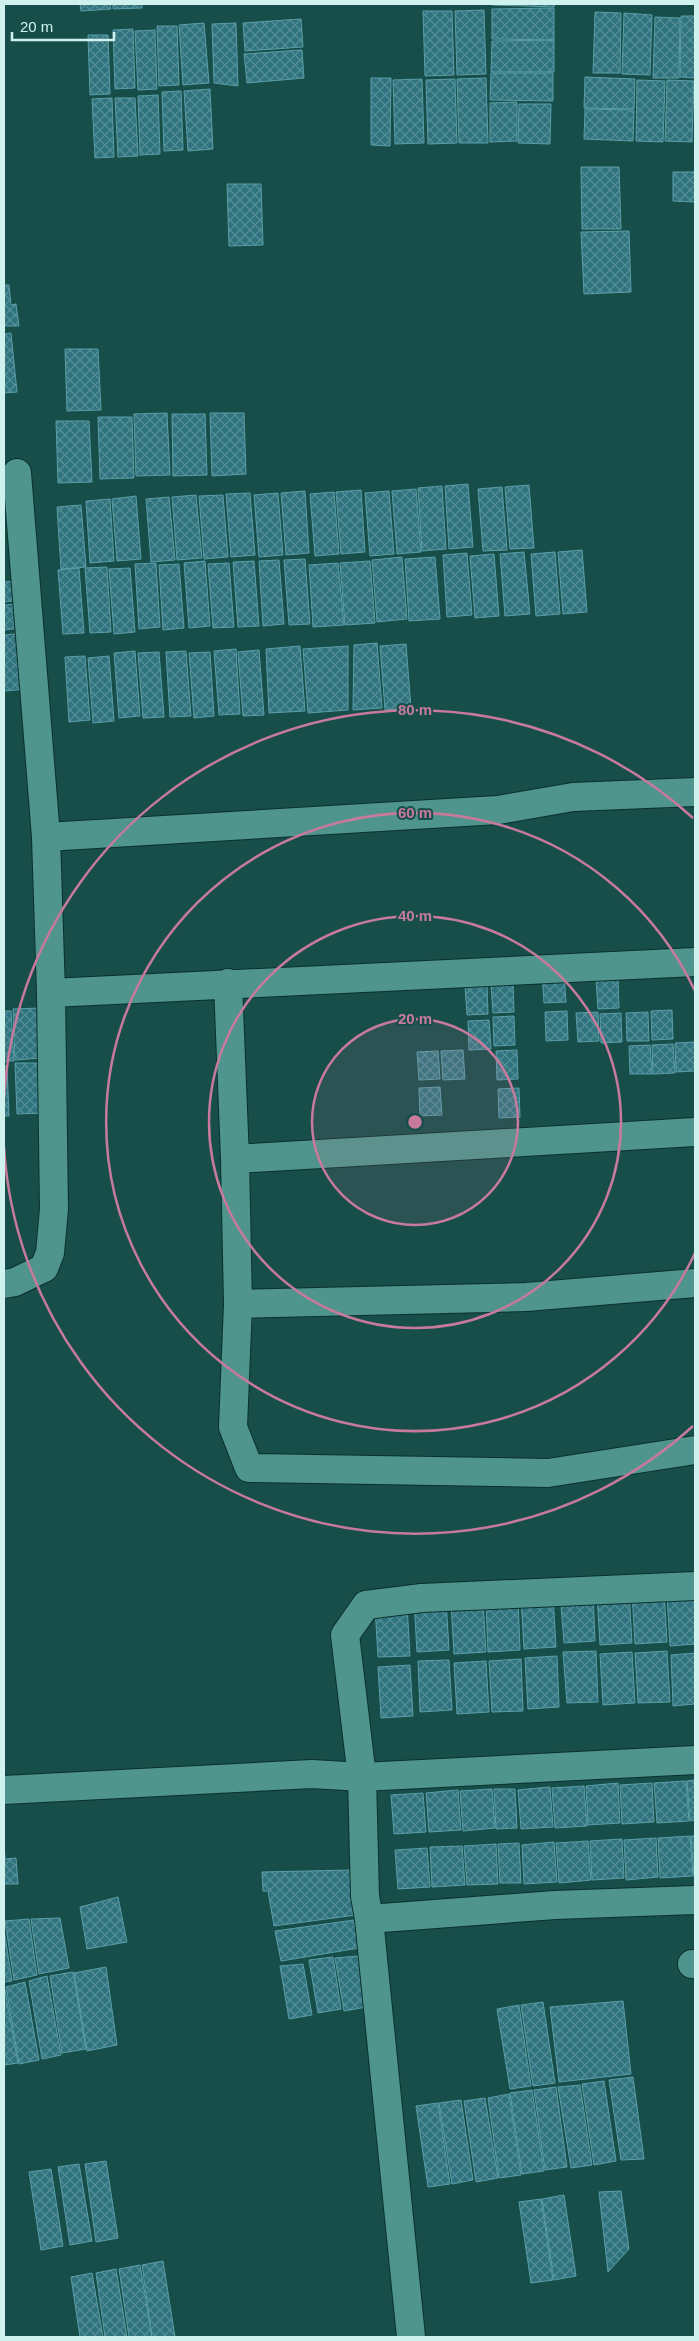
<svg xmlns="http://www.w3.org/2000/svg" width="699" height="2341" font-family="Arial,sans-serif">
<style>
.building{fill:url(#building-cross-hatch);stroke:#5a9ea8}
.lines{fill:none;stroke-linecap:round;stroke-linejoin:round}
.minor-casing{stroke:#0b312e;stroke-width:30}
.minor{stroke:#4f948d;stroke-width:28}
.ring{fill:none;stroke:#c87a9d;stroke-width:2.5}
.centre{fill:#c87a9d;stroke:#174e4a;stroke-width:2.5}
.ring-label{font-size:15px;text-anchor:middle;font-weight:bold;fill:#c87a9d;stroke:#174e4a;stroke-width:4;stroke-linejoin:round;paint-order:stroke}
</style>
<defs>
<pattern id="building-cross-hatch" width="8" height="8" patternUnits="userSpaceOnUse" patternTransform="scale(1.25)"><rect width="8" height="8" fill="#2e737d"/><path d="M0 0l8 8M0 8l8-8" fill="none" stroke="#558e96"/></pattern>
</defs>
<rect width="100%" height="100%" fill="#174e4a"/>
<path class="building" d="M80,4h30l1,5 -30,2z
M113,4h29v4l-29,1z
M492,4h63l-1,3 -62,-2z
M554,8v32l-62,-1v-30z
M484,10l2,64 -29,1 -2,-64z
M423,11h29l2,64 -29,1z
M595,12l26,1 -1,60h-27z
M624,13l28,2 -2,60 -28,-1z
M681,16h14v62l-15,-1z
M655,17l25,1 -1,60h-26z
M301,19l2,28 -58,4 -2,-28z
M204,23l5,60 -26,2 -4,-60z
M236,23l2,63 -24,-3 -2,-59z
M157,26h20l2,59 -20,1z
M133,29l2,59 -20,1 -2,-59z
M155,30l2,59 -19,1 -3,-59z
M88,35h20l2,59 -20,1z
M554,40v32h-63l1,-31z
M302,50l2,28 -57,5 -3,-29z
M491,73h62v28l-63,-1z
M585,77l50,2 -1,30 -50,-1z
M371,78h20l-1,68 -19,-1z
M486,78l2,65h-29l-2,-64z
M422,79l2,64 -29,1 -2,-64z
M455,79l2,64 -29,1 -2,-64z
M637,80l28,1 -2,61 -27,-1z
M667,80l27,1 -2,61 -27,-1z
M210,89l3,60 -25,2 -4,-60z
M181,91l2,59 -19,1 -2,-59z
M158,95l2,59 -20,1 -2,-59z
M112,98l2,59 -19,1 -3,-59z
M115,98h20l3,58 -20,1z
M517,102v39l-27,1v-39z
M519,104h32l-1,40 -32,-1z
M585,109l49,1 -1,31 -49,-2z
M581,167h38l2,62h-39z
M673,172h22v30l-22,-1z
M227,184h34l2,61 -34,1z
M629,231l2,61 -47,2 -3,-62z
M4,285h5l2,20 5,-1 3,22h-15z
M11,333l6,59 -13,1v-59z
M65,349h33l3,61 -34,1z
M167,413l3,62 -34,1 -2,-62z
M210,413h34l2,61 -34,2z
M172,414h33l2,61 -34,1z
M98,417h34l2,61 -34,1z
M56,421h33l3,61 -34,1z
M468,484l5,63 -24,2 -4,-63z
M529,485l5,63 -24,1 -5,-62z
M442,486l4,63 -24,2 -4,-63z
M502,487l5,63 -24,1 -5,-62z
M416,489l5,63 -24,2 -5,-63z
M361,490l4,62 -24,2 -5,-62z
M305,491l4,62 -23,2 -5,-62z
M389,491l5,63 -24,2 -5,-63z
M334,492l5,62 -24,2 -5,-62z
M250,493l5,62 -24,2 -5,-63z
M278,493l5,62 -24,2 -5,-62z
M196,495l6,63 -25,2 -5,-63z
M223,495l5,62 -24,2 -5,-63z
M136,496l5,63 -24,2 -5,-62z
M169,497l6,63 -24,2 -5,-63z
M110,499l4,62 -24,2 -4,-62z
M81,505l5,62 -25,2 -4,-62z
M582,550l5,62 -24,2 -5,-62z
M524,552l6,62 -25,2 -5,-62z
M555,552l5,62 -24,2 -5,-62z
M467,553l5,62 -25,2 -4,-62z
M494,554l5,62 -24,2 -5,-62z
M402,557l5,62 -30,3 -5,-62z
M435,557l5,62 -31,2 -4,-62z
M305,559l5,65 -21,1 -5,-65z
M279,560l5,64 -21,2 -4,-65z
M205,561l5,65 -21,2 -5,-65z
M254,561l5,65 -21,1 -5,-65z
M370,561l5,62 -30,2 -5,-62z
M156,563l4,64 -21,2 -4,-65z
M229,563l5,64 -21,1 -5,-64z
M338,563l6,62 -31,2 -4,-62z
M179,564l5,64 -21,2 -4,-65z
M107,567l4,65 -21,1 -5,-65z
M79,568l5,65 -21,1 -5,-64z
M130,568l5,64 -21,2 -5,-65z
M16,581l3,19 -15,2v-20z
M19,604l2,24 -17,2v-25z
M24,633l4,56 -24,2v-56z
M377,643l5,65 -29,2 1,-65z
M406,644l5,64 -26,2 -5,-64z
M300,646l5,65 -36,2 -3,-64z
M348,646v64l-40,3 -5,-64z
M236,649l4,65 -21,1 -5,-64z
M259,650l5,65 -21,1 -5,-64z
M135,651l5,65 -21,2 -5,-65z
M186,651l5,65 -21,1 -4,-65z
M159,652l5,65 -21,1 -5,-65z
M210,652l4,64 -20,2 -5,-65z
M85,656l5,64 -21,2 -4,-65z
M109,656l5,65 -21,2 -5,-65z
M564,973l2,29 -22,1 -2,-29z
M618,979l1,29 -21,1 -2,-29z
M513,983l1,29 -21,1 -2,-29z
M487,985l1,29 -21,1 -2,-29z
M40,1008l2,50 -27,2 -2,-51z
M672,1010l1,29 -21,1 -1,-29z
M4,1011h7l3,50h-10z
M567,1011l1,29 -22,1 -1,-29z
M598,1012l1,29 -21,1 -2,-29z
M648,1012l1,29h-22l-1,-28z
M621,1013l1,29 -21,1 -1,-29z
M514,1016l1,29 -21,1 -1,-29z
M489,1020l2,29 -22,1 -1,-29z
M695,1042v29l-19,1 -1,-29z
M673,1044l2,29 -22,1 -1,-29z
M650,1045l2,29h-22l-1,-28z
M463,1050l2,29 -22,1 -2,-29z
M517,1050l1,29 -21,1 -1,-29z
M438,1051l2,28 -21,1 -2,-28z
M15,1063h27l2,50 -27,1z
M4,1066h3l2,50h-5z
M440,1087l2,28 -22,1 -1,-28z
M519,1088l1,29 -21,1 -1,-29z
M593,1591l2,50 -31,2 -4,-50z
M664,1591l3,51 -32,2 -3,-51z
M629,1592l3,51 -32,2 -3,-51z
M695,1593v51l-25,2 -3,-51z
M553,1596l3,51 -32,2 -3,-51z
M446,1599l3,51 -32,2 -3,-51z
M518,1600l2,50 -32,2 -2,-51z
M483,1601l3,51 -32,2 -3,-51z
M407,1605l3,51 -32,1 -3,-50z
M596,1651l2,51 -31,1 -4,-51z
M667,1651l3,51 -32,1 -3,-50z
M632,1652l3,51 -32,2 -3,-51z
M695,1653v51l-22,2 -2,-51z
M557,1656l2,51 -31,2 -3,-51z
M521,1659l2,52 -31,1 -3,-51z
M449,1660l3,50 -32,2 -2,-51z
M486,1661l3,51 -32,2 -3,-51z
M410,1665l3,51 -32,2 -3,-51z
M695,1780v40l-5,1 -3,-40z
M686,1781l3,40 -32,2 -3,-40z
M618,1783l2,40 -32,2 -2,-39z
M652,1783l2,39 -32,2 -2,-39z
M584,1786l3,40 -32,2 -3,-40z
M550,1787l3,40 -32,2 -3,-39z
M492,1789l3,39 -32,3 -3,-40z
M494,1789h21l2,39 -21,1z
M458,1790l3,40 -32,2 -3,-39z
M423,1793l3,39 -32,2 -3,-39z
M690,1836l3,40 -33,2 -2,-40z
M691,1836h4v40h-1z
M656,1838l2,39 -32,3 -2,-40z
M622,1839l2,39 -32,2 -2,-39z
M4,1840l1,19 11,-1 2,26h-14z
M588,1841l3,39 -32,3 -3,-40z
M554,1842l3,40 -33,2 -2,-39z
M519,1843l2,40h-21l-2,-39z
M496,1844l2,40 -31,1 -3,-39z
M462,1846l3,39 -33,2 -2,-40z
M427,1848l3,39 -32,2 -3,-39z
M352,1870l4,45 -82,11 -6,-35h-5l-1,-19z
M118,1897l9,45 -40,7 -7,-42z
M60,1918l9,50 -30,6 -8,-55z
M29,1919l8,56 -23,5 -9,-59z
M354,1920l5,28 -78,13 -6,-30z
M4,1930l8,51 -8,1z
M358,1956l9,51 -23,4 -9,-53z
M333,1957l8,52 -23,4 -9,-53z
M303,1964l9,51 -23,4 -9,-53z
M106,1967l11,78 -30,6 -13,-78z
M73,1972l13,77 -24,4 -12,-77z
M47,1976l14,79 -19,4 -13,-78z
M25,1982l14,78 -20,4 -13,-77z
M4,1985l14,78 -14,2z
M623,2001l8,73 -72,8 -9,-75z
M543,2002l12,81 -22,3 -12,-81z
M519,2005l12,81 -21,3 -13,-80z
M633,2077l11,82 -23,1 -12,-80z
M604,2081l12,80 -22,4 -12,-81z
M580,2085l12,80 -21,3 -13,-81z
M556,2087l11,80 -22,3 -11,-80z
M532,2090l12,81 -22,3 -12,-81z
M509,2094l12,81 -22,3 -11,-80z
M485,2098l13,80 -22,4 -12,-81z
M461,2100l12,80 -21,4 -13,-81z
M438,2103l12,81 -22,3 -12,-81z
M106,2161l12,77 -22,4 -11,-78z
M79,2164l13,77 -22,4 -12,-78z
M51,2169l12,77 -22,4 -12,-78z
M621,2191l8,58 -21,23 -9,-80z
M564,2195l12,81 -22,4 -12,-81z
M541,2199l12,81 -22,3 -12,-81z
M163,2261l12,76h-23l-10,-72z
M140,2265l12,72h-23l-10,-68z
M116,2269l11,68h-22l-9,-64z
M92,2273l11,64h-23l-9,-60z"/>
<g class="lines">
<defs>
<path id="minor" d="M46,837l452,-27 75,-13 122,-5
M228,983l7,176 3,145 -5,123 16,41 299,5 147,-23
M51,993l644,-31
M235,1159l460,-27
M4,1284l11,-2 29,-14 6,-15 4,-44 -3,-216 -5,-156 -29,-364
M238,1304l288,-7 169,-14
M4,1790l308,-16 50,3 333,-17
M369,1919l186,-14 140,-5
M692,1964h3
M411,2337l-42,-418 -4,-23 -3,-119 -17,-142 21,-30 56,-7 273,-12"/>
</defs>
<use href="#minor" class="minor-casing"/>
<use href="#minor" class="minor"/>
</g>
<circle cx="415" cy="1122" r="103" fill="#c87a9d" fill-opacity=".12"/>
<g class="ring">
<circle cx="415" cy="1122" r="103"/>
<circle cx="415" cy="1122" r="206"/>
<path d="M695 1253A309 309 0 1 1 695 991"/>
<path d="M693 1426A412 412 0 0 1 4 1147M4 1097A412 412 0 0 1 693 818"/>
</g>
<circle cx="415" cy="1122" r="8" class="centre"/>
<g class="ring-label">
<text x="415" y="715">80 m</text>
<text x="415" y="818">60 m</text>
<text x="415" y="921">40 m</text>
<text x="415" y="1024">20 m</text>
</g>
<rect width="699" height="2341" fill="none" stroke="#d0f2ee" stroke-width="10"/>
<path d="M12 32v8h102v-8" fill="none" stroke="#d0f2ee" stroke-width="2.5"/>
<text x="20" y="32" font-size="15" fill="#d0f2ee" stroke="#174e4a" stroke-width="4" paint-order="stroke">20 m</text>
</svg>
